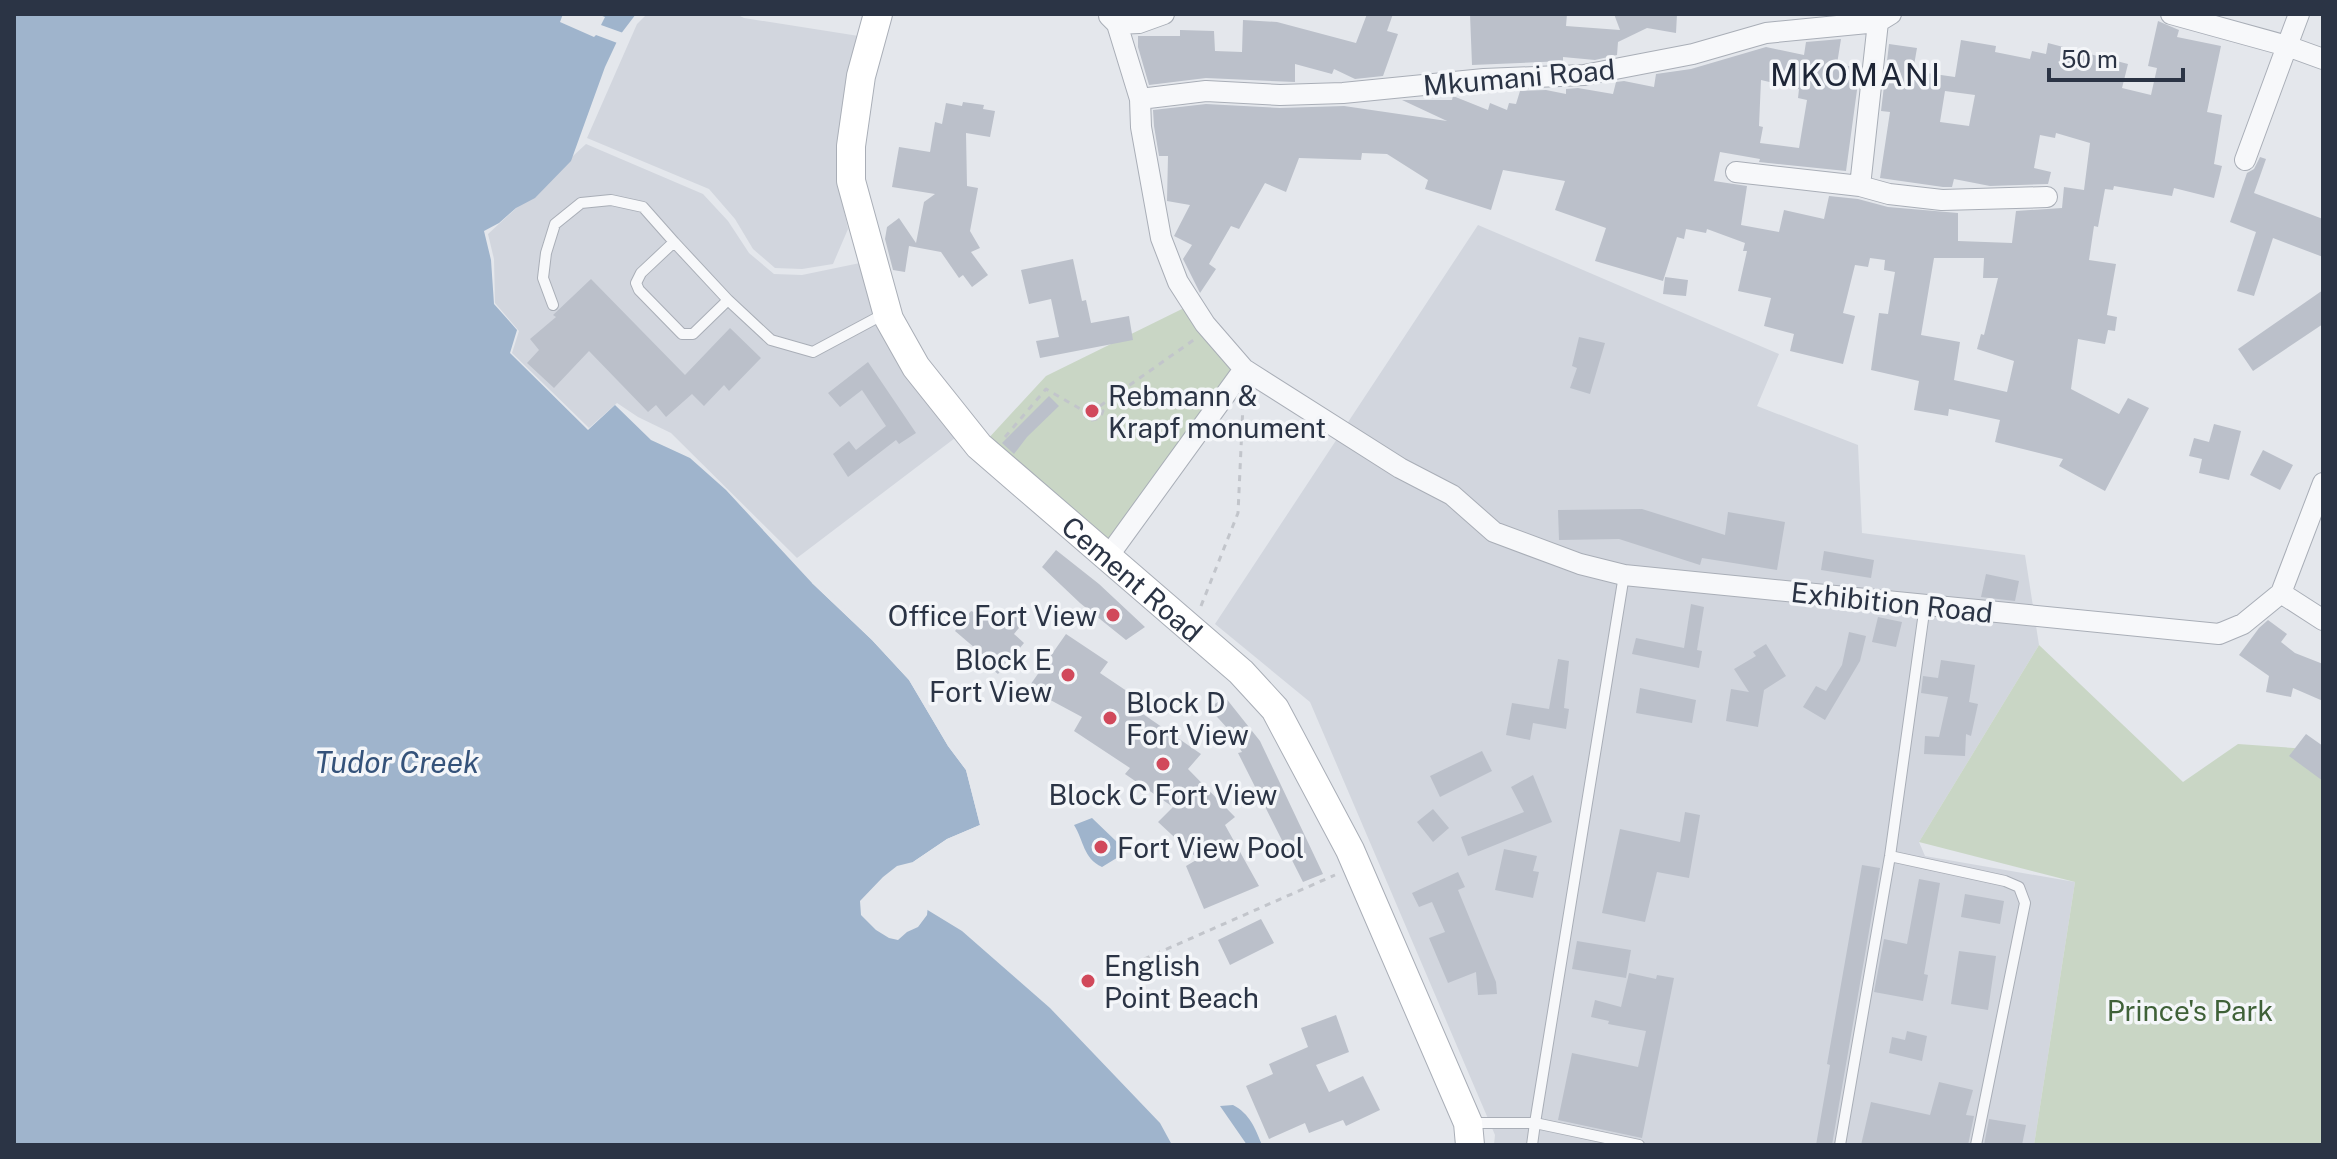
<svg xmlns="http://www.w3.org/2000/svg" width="2337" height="1159" font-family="'Public Sans',sans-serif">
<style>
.built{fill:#d2d6de}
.green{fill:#c9d6c5}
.water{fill:#9fb4cc}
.pier{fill:#e4e7ec}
.building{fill:#bbc0ca;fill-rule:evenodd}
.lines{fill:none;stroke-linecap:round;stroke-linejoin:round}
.lane-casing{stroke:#a9aeb7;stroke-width:12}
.street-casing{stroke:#a9aeb7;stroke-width:22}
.secondary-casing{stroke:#a9aeb7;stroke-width:30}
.path{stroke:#c2c5cb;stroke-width:3;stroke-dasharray:6 6;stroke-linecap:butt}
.lane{stroke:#f7f8fa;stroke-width:10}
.street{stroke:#f7f8fa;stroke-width:20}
.secondary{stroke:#fff;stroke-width:28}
.poi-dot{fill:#d1495b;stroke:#f4f6f9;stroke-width:3}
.labels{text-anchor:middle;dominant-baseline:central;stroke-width:7;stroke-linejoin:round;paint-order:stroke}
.street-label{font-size:28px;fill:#2b3445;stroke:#f4f6f9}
.poi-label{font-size:28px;fill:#2b3445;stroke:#f4f6f9;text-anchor:start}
.park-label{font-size:28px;fill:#3f6138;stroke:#f4f6f9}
.water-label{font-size:30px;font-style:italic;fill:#34527a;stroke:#f4f6f9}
.quarter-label{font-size:32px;letter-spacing:2px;fill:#1d2536;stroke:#f4f6f9}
</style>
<rect width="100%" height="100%" fill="#e4e7ec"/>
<path class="built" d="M647,14h89l8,4 121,19 -26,151 9,41 -15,35 -31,5 -27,-1 -22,-19 -18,-30 -26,-30 -122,-51 50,-114z
M586,144l117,50 25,27 21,32 25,21 28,1 58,-12 95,175 -158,120 -126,-125 -33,-16 -21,-14 -28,25 -77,-75 7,-22 -24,-28 -1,-44 -6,-25z
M1478,225l301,129 -22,52 101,39 4,88 163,22 14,90 -120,197 6,14 150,26 -41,263h-540l1,-10 -185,-433 -95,-78z"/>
<path class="green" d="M1184,308l60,61 -140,186 -118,-114 60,-65z
M2039,645l144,137 55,-38 85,6v395h-289l41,-263 -156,-40z"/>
<path class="water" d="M14,14h622l-16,21 -15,32 -34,94 -36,37 -19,10 -17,15 -15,8 7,29 3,44 23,26 -7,23 78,77 27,-25 36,35 39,18 36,32 86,93 60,57 37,40 39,66 18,24 14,55 -33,14 -34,23 8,44 41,25 88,77 110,115 12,22h-1158z
M1092,818l25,24 3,14 -18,11c-19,-9 -18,-26 -28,-42z
M1233,1105c17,9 22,23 29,40h-15l-27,-39z"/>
<path class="pier" d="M563,14h34l8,3 -4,8 25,9 -6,10 -24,-9 -2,2 -34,-15z
M815,580l60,57 37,40 39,67 19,24 14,56 -2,5 -33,14 -32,21 7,21 -2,8 4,3 -1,8 3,2 -1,9 -9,12 -11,5 -9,8 -9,-2 -13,-8 -15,-15 -1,-14 23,-24 14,-11 16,-4 34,-23 33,-14 -14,-55 -18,-24 -39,-66 -37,-40 -60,-57z"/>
<path class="building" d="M1367,14h26l-6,17 11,3 -15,42 -28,3 -21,-10 -2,5 -37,-10v18l-89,-4 -57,7 -11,-38v-11h42v-6l34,1 1,20 27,1 1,-32 34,2 79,21z
M1470,14h97l-1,12 54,4 -6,-16h63l-1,19 -29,-5 -29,14 -1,13 -22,5 -32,-3v4l-91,4z
M2158,21l21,9 -2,7 44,9 -14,66 15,3 -8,49 8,2 -8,32 -40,-10 -2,8 -58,-10 -1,4 -8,-1 -7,38 -4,-1 -5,34 27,4 -9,51 10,2 -2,14 -7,-1 -3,14 -27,-5 -7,50 48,25 9,-16 21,10 -44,83 -46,-25 4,-7 -68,-17 5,-22 -51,-11 -1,7 -34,-6 5,-29 -48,-11 8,-57 9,1 7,-42 -11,-2 1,-10 -15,-2 -2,9 -13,-2 -12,48 12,3 -12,48 -53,-13 4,-17 -30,-8 7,-28 -33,-7 9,-40h-4l2,-8 -38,-14 -1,4 -20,-4 -2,10 -7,-2 -14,44 -68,-20 11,-33 -51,-18 10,-29 -62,-11 -12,40 -66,-21 3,-9 -41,-26 -25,-1 -1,7 -62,-2 -13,34 -21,-9 -26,46 -8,-3 -22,38 7,5 -16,24 -17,-34 9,-14 -18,-9 16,-31 -23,-4 1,-45h-9l-5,-30 -1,-16 53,-6 74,4 64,-2 103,15 -45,-21h50l1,-4 35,14 2,-7 17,7 2,-7 7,1 4,-13 26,-1 20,4v-5l12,-1 35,6 3,-12 8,-1 30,6 2,-13 35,-5 75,-22 38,8 2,-13 35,-3 -4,25 23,4 -14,103 -87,-9 1,-3 -40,-7 -6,29 33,5 -6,39 38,7 5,-22 40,9 5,-23 29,3 30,8 70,6v28l54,2 4,-32 46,-3 2,-21 20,3 6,-47 -34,-10 -1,5 -15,-3 -6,33 17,4 -3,12 -58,2 -36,-7 -2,8h-9l-63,-9 10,-66 -9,-1 8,-67 28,4 -4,23 42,6 6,-37 35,6 -1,6 35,7 2,-8 14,3 2,-11 80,21 -6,24 29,7 6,-27 -9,-2zM1761,80l38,9 -1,9 9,2 -8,48 -39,-5 3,-16 -4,-1zM1945,91l30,4 -6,31 -29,-4zM1934,258h50l-1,20h15l-14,57 -3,-1 -4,15 37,12 -7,31 -53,-12 6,-38 -39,-7z
M963,102l21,3 -1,4 12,2 -5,26 -24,-4 1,53 11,2 -8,43 10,17 -9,4 17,23 -16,12 -9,-12 -4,3 -18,-26 -32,-6 -4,26 -12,-2 -8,-31 2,-12 12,-9 17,25 8,-41 11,-8 -43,-7 7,-40 31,5 5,-30 7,2 4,-21 16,3z
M2260,157l6,2 -12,34 69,26v38l-50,-19 -19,58 -17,-5 19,-59 -26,-10 17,-49 7,-4z
M1073,259l9,42 4,-1 5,23 38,-7 4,24 -93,18 -4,-17 23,-4 -8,-38 -22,5 -8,-34z
M1665,277l23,3 -2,16 -23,-2z
M591,279l94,96 45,-47 31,30 -32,33 -5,-6 -20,21 -12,-12 -26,23 -10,-12 -8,7 -59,-61 -35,37 -27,-25 12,-13 -9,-11 26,-22 -3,-2z
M2323,290v34l-70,47 -15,-22z
M1579,337l26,6 -15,51 -20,-6 7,-20 -5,-2z
M868,362l48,71 -17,11 -3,-4 -48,37 -15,-23 16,-13 7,9 30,-24 -24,-36 -22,17 -12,-14z
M1049,396l10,10 -32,31 -13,17 -12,-11z
M2214,424l27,7 -12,49 -30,-7 3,-14 -13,-3 5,-18 15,4z
M2263,450l30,15 -13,25 -30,-15z
M1642,509l83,26 3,-23 57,10 -8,48 -75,-12 -2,7 -81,-26 -60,1 -1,-30z
M1056,550l43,34 46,43 -19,13 -46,-37 -38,-36z
M1824,551l50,9 -3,18 -50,-8z
M1986,574l33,7 -4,20 -34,-4z
M1691,604l13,3 -7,43 5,1 -3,17 -67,-14 4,-16 48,10z
M984,605l19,17 11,-7 9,8 -9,11 10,9 -26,31 -12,-10 3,-4 -34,-29 16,-20 6,2z
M1878,617l24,5 -6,25 -24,-5z
M2268,620l19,14 -6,8 14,11 28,11v37l-30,-13 -2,9 -25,-5 3,-16 -30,-21 20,-27z
M1849,632l17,4 -6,25 -35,59 -22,-13 13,-21 10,5 16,-26z
M1066,634l42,28 -8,11 49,33 -6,8 58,40 -13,15 47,48 -10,8 34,61 -55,23 -18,-43 12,-7 -40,-37 15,-15 -48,-33 5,-6 -56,-37 8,-14 -54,-29z
M1766,644l20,32 -22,14 -6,37 -32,-6 5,-32 18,3 -15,-23 22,-13 -3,-4z
M1558,659l11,2 -5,47 5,1 -3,20 -33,-6 -3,17 -24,-5 6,-32 37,6z
M1941,660l34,5 -6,37 9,2 -7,32 -5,-2 -1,22 -41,-2 1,-18 14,1 9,-40 -27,-4 2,-17 15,2z
M1640,688l56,12 -4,23 -56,-10z
M1225,697l35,44 63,133 -20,8 -65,-129 4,-1 -14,-23 -19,-21z
M2306,734l17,12v35l-34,-25z
M1482,751l10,20 -52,26 -10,-21z
M1533,775l19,47 -84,34 -7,-19 63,-25 -13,-25z
M1433,809l16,19 -16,14 -16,-20z
M1685,812l15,3 -11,63 -32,-6 -12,50 -43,-9 18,-84 60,13z
M1504,849l33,7 -4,15 6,1 -6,26 -38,-8z
M1862,865l18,3 -48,277h-16l14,-80 -3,-1z
M1458,872l7,15 -7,3 38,92 1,12 -19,1 -2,-23 -28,11 -19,-45 16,-6 -13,-30 -13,5 -7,-14z
M1919,879l21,4 -16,91 4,1 -5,26 -49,-9 10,-53 23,5z
M1965,894l39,7 -4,23 -39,-7z
M1261,919l13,24 -44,22 -12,-25z
M1577,941l54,9 -5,28 -54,-9z
M1959,951l37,5 -8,54 -37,-6z
M1629,973l27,6 1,-4 17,3 -32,160 -84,-18 14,-67 66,14 8,-36 -38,-7 1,-3 -18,-4 4,-17 26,7z
M1336,1015l13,37 -33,13 13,27 34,-16 17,34 -34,16 -3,-6 -34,13 -4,-10 -36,16 -23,-53 27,-12 -4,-10 39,-17 -7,-19z
M1907,1031l20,5 -5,25 -33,-8 3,-16 13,3z
M1939,1082l34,8 -7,25 8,1 -6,29h-107l10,-43 59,13z
M1989,1119l37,6 -4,20h-38z"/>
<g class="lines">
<defs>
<path id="lane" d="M674,242l54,58 -35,34h-11l-43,-44 -3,-7 5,-10z
M728,300l43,40 42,12 71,-38
M553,305l-10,-27 3,-25 9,-29 26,-21 30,-3 32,7 31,35
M1624,575l-89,548 104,22
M1890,856l115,25 14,6 6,16 -49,242
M1470,1123h65l-3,22
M1840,1145l50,-289 35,-251"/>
<path id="street" d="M2171,14l116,32 -42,114
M2299,14l-12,32 36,13
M1109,16l8,8 22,-1 25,-9
M1140,99l66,-8 74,4 63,-2 141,-14 100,-4 109,-21 73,-21 112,-11 13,-8
M1736,172l124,14 29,8 53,6 105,-3
M1860,186l18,-164
M1244,369l156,99 52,27 42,37 86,32 44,11 595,59 24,-10 38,-31 42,-110
M1107,558l137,-189 -39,-45 -27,-42 -17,-44 -20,-111 -1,-28 -23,-75
M2281,593l42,27"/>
<g id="secondary">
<path id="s1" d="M878,14l-17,62 -10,70v35l38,138 27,48 63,79 262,226 34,37 75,141 118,273 2,22"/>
</g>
</defs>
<use href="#lane" class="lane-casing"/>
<use href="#street" class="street-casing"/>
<use href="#secondary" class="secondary-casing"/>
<path class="path" d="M1100,406l95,-67
M1005,437l41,-48 38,22 2,7 6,2 8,-2 3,-7 -3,-5 -11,-4 -5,9
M1201,606l37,-93 5,-108
M1144,959l191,-84"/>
<use href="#lane" class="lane"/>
<use href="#street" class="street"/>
<use href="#secondary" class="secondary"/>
</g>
<g class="poi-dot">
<circle cx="1092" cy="411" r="8"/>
<circle cx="1113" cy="615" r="8"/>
<circle cx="1068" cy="675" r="8"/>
<circle cx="1110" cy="718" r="8"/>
<circle cx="1163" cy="764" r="8"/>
<circle cx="1101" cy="847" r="8"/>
<circle cx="1088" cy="981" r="8"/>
</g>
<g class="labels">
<g class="street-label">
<text transform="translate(1519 77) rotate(-5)">Mkumani Road</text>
<text stroke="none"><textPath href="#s1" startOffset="672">Cement Road</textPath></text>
<text transform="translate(1892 602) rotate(6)">Exhibition Road</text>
</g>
<g class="poi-label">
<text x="1108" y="395">Rebmann &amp;<tspan x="1108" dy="32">Krapf monument</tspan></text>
<text x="1097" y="615" text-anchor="end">Office Fort View</text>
<text x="1052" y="659" text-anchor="end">Block E<tspan x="1052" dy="32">Fort View</tspan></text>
<text x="1126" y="702">Block D<tspan x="1126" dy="32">Fort View</tspan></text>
<text x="1163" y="794" text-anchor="middle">Block C Fort View</text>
<text x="1117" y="847">Fort View Pool</text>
<text x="1104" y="965">English<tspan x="1104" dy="32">Point Beach</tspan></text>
</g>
<g class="park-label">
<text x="2190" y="1010">Prince's Park</text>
</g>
<g class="water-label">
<text x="397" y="762">Tudor Creek</text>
</g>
<g class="quarter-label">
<text x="1856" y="74">MKOMANI</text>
</g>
</g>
<rect width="2337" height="1159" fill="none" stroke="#2b3445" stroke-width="32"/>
<path d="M2049 68v12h134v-12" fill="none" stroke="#2b3445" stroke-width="4"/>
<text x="2061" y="68" font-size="24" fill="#2b3445" stroke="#f4f6f9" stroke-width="6" paint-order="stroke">50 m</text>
</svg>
